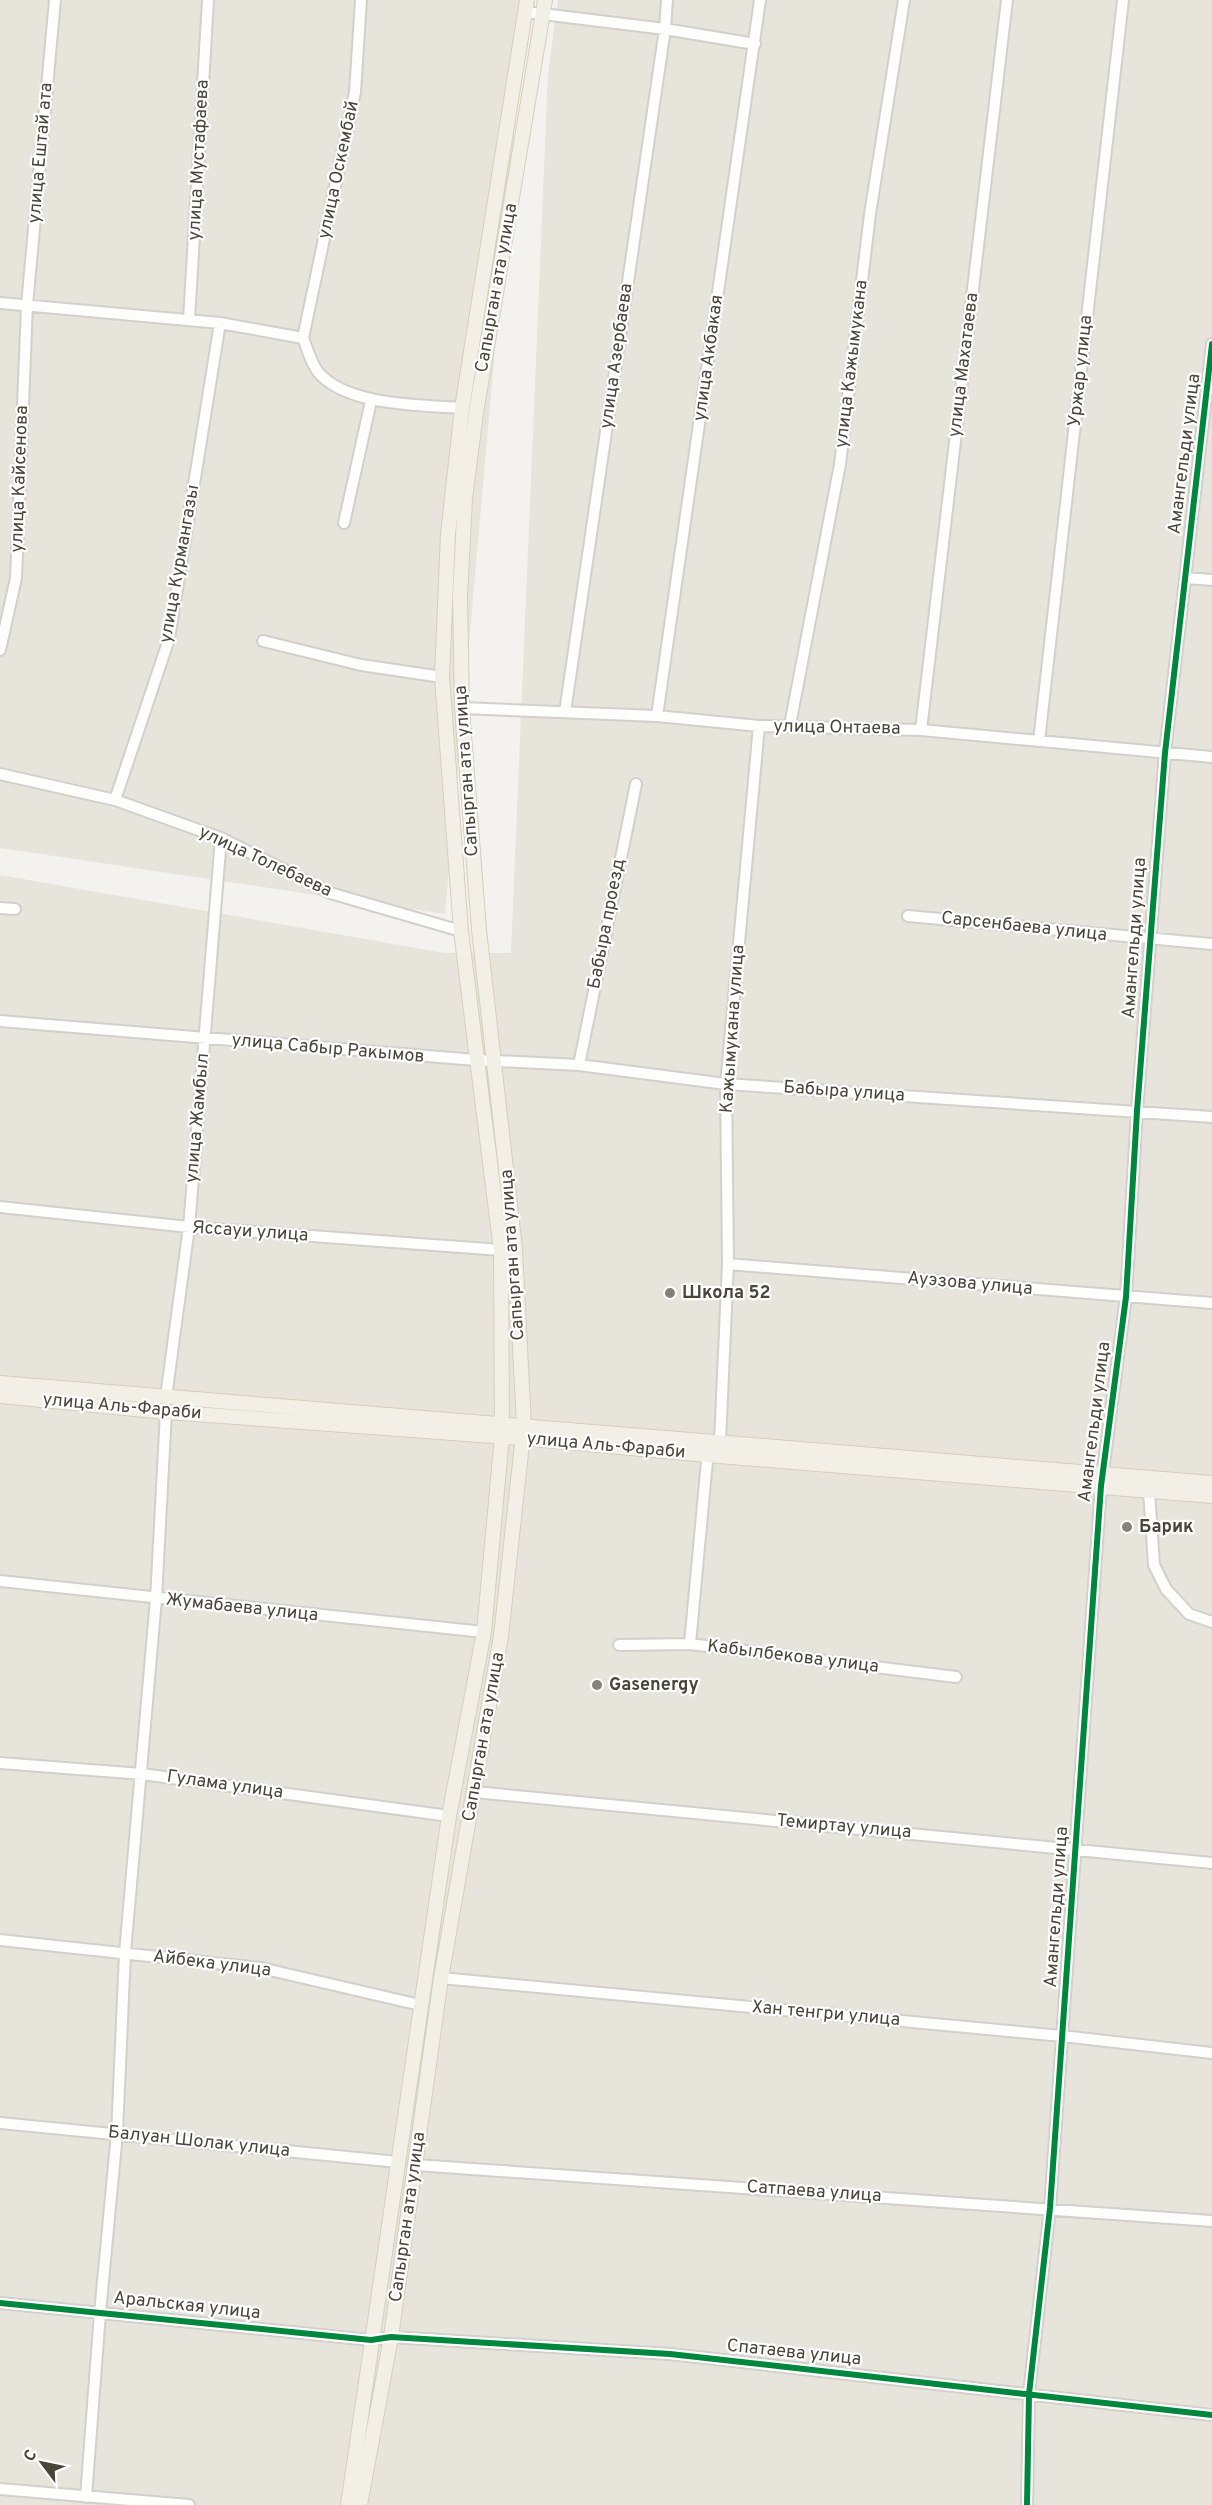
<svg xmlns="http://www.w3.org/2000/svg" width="1212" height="2505" font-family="Overpass,sans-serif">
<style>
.residential{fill:#e7e4dc}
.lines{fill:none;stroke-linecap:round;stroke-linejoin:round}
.minor-casing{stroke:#d2d0cb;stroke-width:14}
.major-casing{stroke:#d6cebb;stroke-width:16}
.minor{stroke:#fdfdfc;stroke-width:10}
.major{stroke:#f2efe6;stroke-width:14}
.cycleway-casing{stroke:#fff;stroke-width:10}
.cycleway{stroke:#00873e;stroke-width:6}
.poi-dot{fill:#868178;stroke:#fff;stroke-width:2}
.labels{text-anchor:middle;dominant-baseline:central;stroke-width:4.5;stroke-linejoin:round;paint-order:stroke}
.street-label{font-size:18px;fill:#4b4439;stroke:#fff}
.poi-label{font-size:18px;font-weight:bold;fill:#4b4439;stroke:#fff;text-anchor:start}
</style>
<rect width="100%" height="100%" fill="#f4f2ee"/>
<path class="residential" d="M0,0h526l-81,914 -445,-66z
M558,0h654v2505h-1212v-1630l445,78h66l37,-879z"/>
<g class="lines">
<defs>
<path id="minor" d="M526,12l139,17 90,15
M0,303l220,20 83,15c4,10 8,25 15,34 28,34 103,33 144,36
M189,320l19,-320
M303,338l52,-246 6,-92
M344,523l27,-122
M1186,578l26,2
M263,641l98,24 81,12
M0,650l16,-72 11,-273 28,-305
M462,708l195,8 102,10 162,4 291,27
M565,712l100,-683 2,-29
M657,716l103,-716
M790,725l50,-261 30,-250 34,-214
M921,730l86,-730
M1039,741l84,-741
M0,774l115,26 106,38 109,55 131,38
M115,800l54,-161 51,-316
M0,908l15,1
M908,916l304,28
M0,1021l476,39 103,5 147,19 486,33
M579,1065l57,-281
M0,1207l189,20 312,23
M728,1264l484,39
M166,1397l23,-170 32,-389
M720,1441l8,-177 -2,-180 33,-358
M708,1450l-18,194 266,33
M1149,1491l5,74 12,24 23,25 23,8
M0,1581l484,51
M619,1645l71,-1
M0,1763l142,11 307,42
M475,1792l737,71
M0,1940l261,28 159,37
M441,1978l621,58 150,17
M0,2123l398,39
M416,2165l796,56
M0,2303l371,37 20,-3 279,17 542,61
M0,2489l189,16
M86,2497l14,-184 17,-180 8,-180 31,-354 10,-187
M1027,2505l2,-111 21,-186 51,-722 25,-189 11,-186 28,-358 47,-409"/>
<path id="major" d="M0,1383l1212,100
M0,1396l166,16 356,26 185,17 505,41
M348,2505l101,-689 35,-184 18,-196 -1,-186 -40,-319 -19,-254 6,-143 14,-126 65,-408
M360,2505l31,-168 50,-359 60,-342 23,-210 -9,-177 -36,-319 -17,-222 -2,-112 5,-98 11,-85 69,-413"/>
</defs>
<use href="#minor" class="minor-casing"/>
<use href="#major" class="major-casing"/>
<use href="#minor" class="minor"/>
<use href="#major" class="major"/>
<defs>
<path id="cycleway" d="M0,2303l371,37 20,-3 279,17 542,61
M1027,2505l2,-111 21,-186 51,-722 25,-189 11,-186 28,-358 47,-409"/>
</defs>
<use href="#cycleway" class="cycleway-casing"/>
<use href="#cycleway" class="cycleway"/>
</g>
<g class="poi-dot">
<circle cx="670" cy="1293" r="6"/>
<circle cx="1127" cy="1527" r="6"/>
<circle cx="597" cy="1685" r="6"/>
</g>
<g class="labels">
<g class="street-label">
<text transform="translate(41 153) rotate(-85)">улица Ештай ата</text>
<text transform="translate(199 160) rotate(-87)">улица Мустафаева</text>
<text transform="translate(339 170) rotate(-78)">улица Оскембай</text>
<text transform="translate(497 288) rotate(-80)">Сапырган ата улица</text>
<text transform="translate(617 356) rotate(-82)">улица Азербаева</text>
<text transform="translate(709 358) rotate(-82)">улица Акбакая</text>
<text transform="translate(852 364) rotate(-83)">улица Кажымукана</text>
<text transform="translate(964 365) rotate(-83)">улица Махатаева</text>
<text transform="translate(1081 371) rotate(-84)">Уржар улица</text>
<text transform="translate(1185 454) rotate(-83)">Амангельди улица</text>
<text transform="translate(20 479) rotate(-88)">улица Кайсенова</text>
<text transform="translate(180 564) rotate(-80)">улица Курмангазы</text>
<text transform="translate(837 728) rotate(1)">улица Онтаева</text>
<text transform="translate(467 771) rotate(-94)">Сапырган ата улица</text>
<text transform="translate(265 862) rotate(25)">улица Толебаева</text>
<text transform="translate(607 924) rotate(-79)">Бабыра проезд</text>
<text transform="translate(1024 927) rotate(6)">Сарсенбаева улица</text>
<text transform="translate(1135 938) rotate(-86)">Амангельди улица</text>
<text transform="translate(733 1029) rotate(-86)">Кажымукана улица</text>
<text transform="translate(328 1049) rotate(5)">улица Сабыр Ракымов</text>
<text transform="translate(844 1092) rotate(4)">Бабыра улица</text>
<text transform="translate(198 1118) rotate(-85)">улица Жамбыл</text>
<text transform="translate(250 1232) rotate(4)">Яссауи улица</text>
<text transform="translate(513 1255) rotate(-94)">Сапырган ата улица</text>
<text transform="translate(970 1284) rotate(5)">Ауэзова улица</text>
<text transform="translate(122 1407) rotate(5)">улица Аль-Фараби</text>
<text transform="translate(1095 1422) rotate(-83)">Амангельди улица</text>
<text transform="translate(606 1446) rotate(5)">улица Аль-Фараби</text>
<text transform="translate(242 1608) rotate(6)">Жумабаева улица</text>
<text transform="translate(793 1657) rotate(7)">Кабылбекова улица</text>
<text transform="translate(484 1737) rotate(-80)">Сапырган ата улица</text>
<text transform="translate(225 1785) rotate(8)">Гулама улица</text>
<text transform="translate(844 1827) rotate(5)">Темиртау улица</text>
<text transform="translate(1057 1907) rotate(-86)">Амангельди улица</text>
<text transform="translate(212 1964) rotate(7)">Айбека улица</text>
<text transform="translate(826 2014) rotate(5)">Хан тенгри улица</text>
<text transform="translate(199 2142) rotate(6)">Балуан Шолак улица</text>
<text transform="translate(814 2192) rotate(4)">Сатпаева улица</text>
<text transform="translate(408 2217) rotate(-82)">Сапырган ата улица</text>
<text transform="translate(187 2306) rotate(6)">Аральская улица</text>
<text transform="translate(794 2353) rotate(6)">Спатаева улица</text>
</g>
<g class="poi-label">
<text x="682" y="1293">Школа 52</text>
<text x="1139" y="1527">Барик</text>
<text x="609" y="1685">Gasenergy</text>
</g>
</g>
<g transform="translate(42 2463) rotate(302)" stroke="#ffffff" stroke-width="4.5" paint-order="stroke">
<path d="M0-4.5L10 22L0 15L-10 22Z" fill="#4b4439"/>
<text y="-9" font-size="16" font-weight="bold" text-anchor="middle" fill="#4b4439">С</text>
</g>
</svg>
